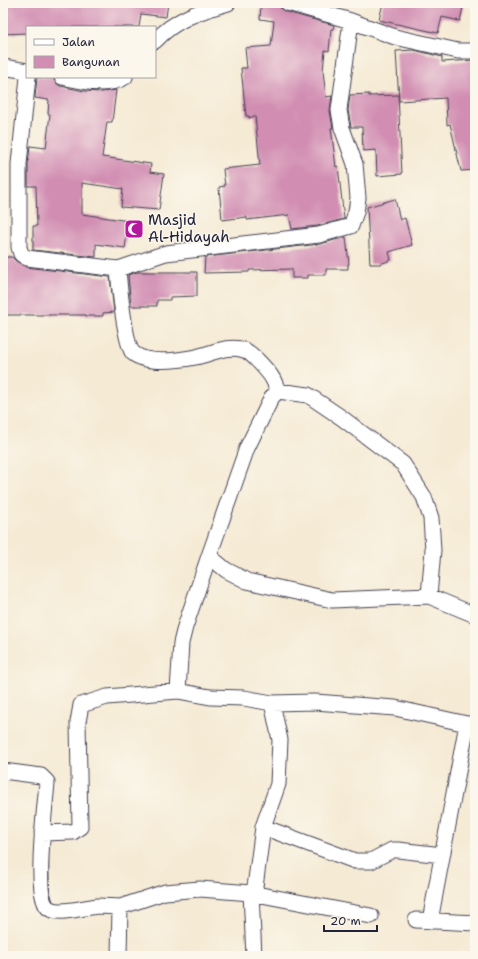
<svg xmlns="http://www.w3.org/2000/svg" width="478" height="959" font-family="'Shantell Sans',sans-serif">
<style>
.building{fill:#d18db2}
.lines{fill:none;stroke-linecap:round;stroke-linejoin:round}
.minor-casing{stroke:#424052;stroke-width:17}
.minor{stroke:#fff;stroke-width:15}
.labels{text-anchor:middle;dominant-baseline:central;stroke-width:3;stroke-linejoin:round;paint-order:stroke}
.poi-label{font-size:15px;fill:#22223b;stroke:#fbf7ec;text-anchor:start}
</style>
<rect width="100%" height="100%" fill="#fbf7ec"/>
<filter id="ink" filterUnits="userSpaceOnUse"><feTurbulence type="fractalNoise" baseFrequency=".025" numOctaves="2"/><feDisplacementMap in="SourceGraphic" scale="8" xChannelSelector="R" yChannelSelector="G"/><feConvolveMatrix kernelMatrix="1 2 1 2 8 2 1 2 1" color-interpolation-filters="sRGB"/></filter>
<filter id="wash" filterUnits="userSpaceOnUse"><feTurbulence type="fractalNoise" baseFrequency=".012" numOctaves="4" result="noise"/><feDisplacementMap in="SourceGraphic" scale="16" xChannelSelector="R" yChannelSelector="G"/><feGaussianBlur stdDeviation="0.9" result="paint"/><feColorMatrix in="noise" values="0 0 0 0 0 0 0 0 0 0 0 0 0 0 0 0 0 1.4 0 .05"/><feComposite in="paint" operator="in"/></filter>
<g filter="url(#wash)">
<rect width="100%" height="100%" fill="#f5ead4"/>
<g id="blocks">
<path class="building" d="M3,3h165l-2,14 -25,-3 -2,13h-112v6l-24,1z
M261,3h18l2,6 5,3 48,13 -1,4h-2l-2,22 -4,-1 -2,21 3,26 6,-1 -2,15 3,17h-2l5,39 2,-1 6,53 -27,7 -25,3 -3,-14 -42,5v-3l-25,3 -3,-33 6,-1 -2,-17 37,-4 -5,-49 -6,2v-2h-3l-5,-48h6l-2,-20 26,-2 3,-25 -14,-2z
M321,3h15v4z
M383,3h81l-4,18 -18,-4 -4,16 -59,-13z
M414,50l28,7v5l33,-2v110l-14,1 -11,-47 -3,1 -1,-27 -47,3 -3,-50z
M37,77l16,1 3,5 4,3 24,5 18,1 14,-2 -4,32h-5l-5,35 49,7 -1,8 14,2 -5,36 -38,-3 2,-18 -41,-6v31l47,7 -4,27 -29,-4v13l-63,-7v-24h4l-1,-40h-8v-22l2,-18 16,2 4,-34h-2l1,-14 -14,-2z
M369,94v2l29,-1 4,79 -25,2 -1,-26 -13,1 -1,-24h-11l-3,-17 2,-15z
M395,199l5,21 5,-2 7,27 -23,7 2,8 -11,4h-10l-3,-57z
M346,237l3,27h-1v5h-22v6h-18v3h-16v-9l-43,1v2l-45,1 1,-16 115,-13z
M3,257h9l4,4 10,6 84,10 4,35 -11,1v3h-17v-1h-83z
M137,272h60v24l-27,1v3h-13v6h-26l-3,-31z"/>
</g>
</g>
<g filter="url(#ink)">
<use href="#blocks" fill-opacity="0" stroke="#424052" stroke-width="1"/>
<g class="lines">
<defs>
<path id="minor" d="M288,3l63,18 44,16 63,14h17
M155,41c20,-22 45,-30 73,-38
M3,67l24,4
M28,77l-9,87v83l2,7 6,4 91,11 48,-16 153,-18 32,-9 5,-14 2,-14 -3,-34 -13,-36 -3,-18 12,-89
M62,77c20,4 44,11 63,0
M118,269c1,14 7,76 15,84 14,12 47,7 63,4 15,-3 32,-13 48,-7 6,2 12,9 16,13 10,11 13,14 18,28l30,4 34,23 61,46 21,33 7,21 2,32 -4,46 46,19
M278,391l-6,6 -25,51 -38,108 17,14 21,11 85,19 97,-4
M209,556l-24,71 -4,16 -3,48 32,6 34,1 28,5 8,37 -2,44 -15,43 -8,60 -4,6 3,63
M272,703l43,-1 80,6 72,16h8
M3,771l38,5 6,6c-1,19 -15,119 3,127 11,6 35,-2 48,-3 8,0 15,1 22,1l-1,49
M263,827l92,34h16l21,-11h6l44,5
M42,833l31,-1 7,-5 -2,-105 3,-17 26,-8 71,-6
M120,907l45,-15 35,-3 51,4 120,23
M416,920l59,3
M430,921l37,-197"/>
</defs>
<use href="#minor" class="minor-casing"/>
<use href="#minor" class="minor"/>
</g>
</g>
<defs>
<symbol id="mosque-square" viewBox="-11 -11 22 22"><rect x="-9" y="-9" width="18" height="18" rx="4" fill="#b5179e" stroke="#fbf7ec"/><path d="M3.5-4.9A6 6 0 1 0 3.5 4.9A5 5 0 1 1 3.5-4.9Z" fill="#fff"/></symbol>
</defs>
<g fill-rule="evenodd">
<use href="#mosque-square" x="123" y="218" width="22" height="22"/>
</g>
<g class="labels">
<g class="poi-label">
<text x="148" y="220">Masjid<tspan x="148" dy="17">Al-Hidayah</tspan></text>
</g>
</g>
<rect width="478" height="959" fill="none" stroke="#fbf7ec" stroke-width="16"/>
<rect x="26" y="26" width="130" height="52" fill="#fbf7ec" stroke="#a4a2a5"/>
<rect x="34" y="39" width="20" height="6" fill="#ffffff" stroke="#a4a2a5"/>
<text x="62" y="46" font-size="12" fill="#22223b">Jalan</text>
<rect x="34" y="56" width="20" height="12" fill="#d18db2" stroke="#a4a2a5"/>
<text x="62" y="66" font-size="12" fill="#22223b">Bangunan</text>
<path d="M324 925v6h53v-6" fill="none" stroke="#22223b" stroke-width="2"/>
<text x="330" y="925" font-size="12" fill="#22223b" stroke="#fbf7ec" stroke-width="3" paint-order="stroke">20 m</text>
</svg>
